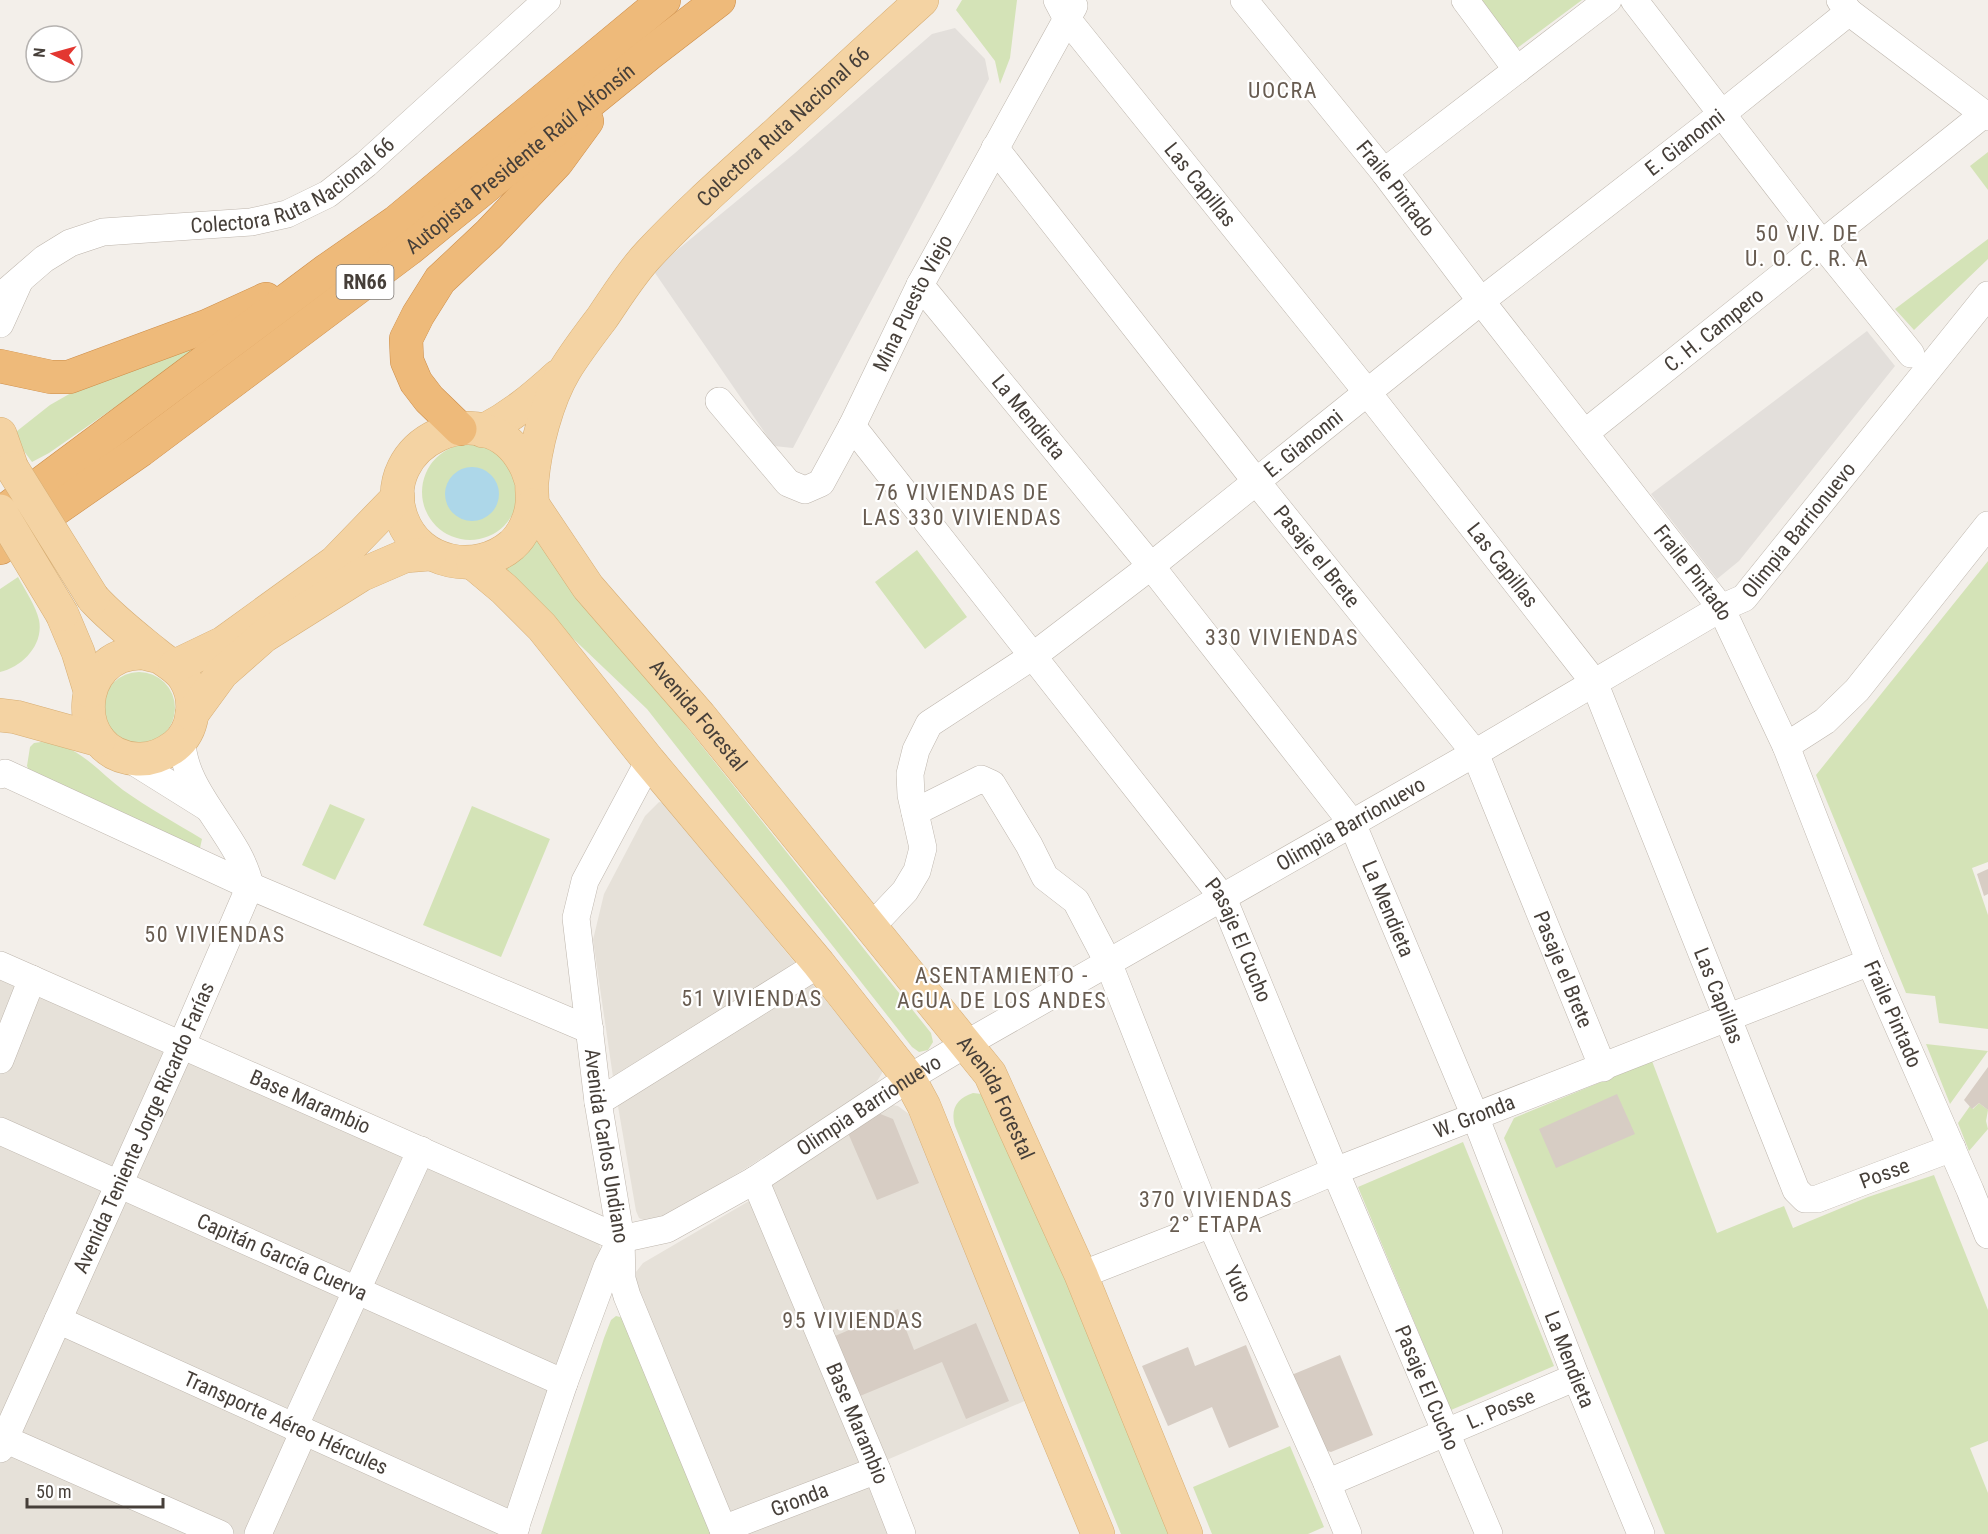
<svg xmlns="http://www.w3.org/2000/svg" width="1988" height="1534" font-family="'Roboto Condensed',sans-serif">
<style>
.residential{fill:#e6e1d9}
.industrial{fill:#e3dfdb}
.green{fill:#d4e3b7}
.water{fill:#add7e9}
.building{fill:#d7cdc4}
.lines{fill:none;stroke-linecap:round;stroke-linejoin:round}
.minor-casing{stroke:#beb6ad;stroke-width:28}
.major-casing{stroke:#d7ae74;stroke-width:34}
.highway-casing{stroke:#cd8e4a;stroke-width:34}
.minor{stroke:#fff;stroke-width:27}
.major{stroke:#f4d3a3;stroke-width:33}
.highway{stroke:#eeba7a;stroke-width:33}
.major-bridge-casing{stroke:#d7ae74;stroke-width:34;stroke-linecap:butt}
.major-bridge{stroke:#f4d3a3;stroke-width:33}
.labels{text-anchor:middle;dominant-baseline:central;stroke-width:4.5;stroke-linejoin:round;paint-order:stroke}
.shield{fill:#fff;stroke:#7e7974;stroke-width:1.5}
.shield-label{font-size:20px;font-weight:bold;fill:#463f39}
.street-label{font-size:21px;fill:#463f39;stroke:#fff}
.neighbourhood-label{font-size:22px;letter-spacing:1.5px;fill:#685c51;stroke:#fff}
</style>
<rect width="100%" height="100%" fill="#f3efea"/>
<path class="residential" d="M659,802l5,1 218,266v4l-6,10 -32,23 -96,61 -72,43 -21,11 -8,1 -8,-4 -3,-7 -23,-134 -20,-137 11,-46 41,-78z
M0,976l598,264 3,11 -94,283h-507z
M887,1104l11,2 11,8 50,113 68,173 -145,62 11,72h-162l-97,-253 2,-9 7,-9 106,-62 25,-22z"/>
<path class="industrial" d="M955,28l30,31 4,20 -196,369 -19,-2 -121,-176 142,-117 137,-119z
M1867,331l28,35 -156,195 -22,18 -66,-85z"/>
<path class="green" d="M962,0h55l-7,58 -10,26 -5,-23 -39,-51z
M1478,0h104l-66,49z
M1988,152v38l-18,-24z
M1988,239v20l-74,71 -19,-21z
M206,344l-157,109 -17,9 -20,-27 38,-30 28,-16z
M422 492a48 48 0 1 1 96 0a48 48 0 1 1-96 0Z
M535,530l127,166 269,337 2,9 -5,8 -9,2 -7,-5 -265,-338 -149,-142z
M917,550l50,67 -42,32 -50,-67z
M1988,561v301l-16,6 16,47v114l-49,-6 -4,-27 -29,-3 -90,-218z
M18,577c7,13 18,29 21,43 5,25 -17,47 -39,52v-83z
M103 708a36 36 0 1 1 72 0a36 36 0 1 1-72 0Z
M41,742c37,1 55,28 82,48 25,18 53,33 79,49l-2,9 -5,1 -165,-76 -3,-7 3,-19 4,-4z
M330,804l35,15 -30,61 -33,-15z
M472,806l78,33 -49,118 -78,-32z
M1926,1044l62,7 -38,53z
M1652,1061l65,172 67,-27 9,22 75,-31 66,-22 54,135v131l-18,7 18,45v41h-323l-161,-396 10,-20z
M973,1093l9,1 13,12 174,428h-48l-166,-408c-5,-17 2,-28 18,-33z
M1979,1103l9,7 -2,11 2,8 -19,22 -11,-28 12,-17 3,3z
M1463,1142l91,224 -103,44 -93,-223z
M616,1316l8,2 89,216h-172l63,-196 7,-18z
M1290,1446l34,81 -16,7h-96l-19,-47z"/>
<path class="water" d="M445 494a27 27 0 1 1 54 0a27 27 0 1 1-54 0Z"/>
<path class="building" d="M1988,869v25l-4,2 -7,-22z
M1988,1067v43l-9,-7 -7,6 -8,-9z
M1617,1094l18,40 -79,34 -17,-39z
M878,1113l15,6 26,64 -42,17 -29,-67z
M898,1309l16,41 62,-27 33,78 -43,18 -24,-57 -82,34 -25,-60z
M1246,1345l33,82 -50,21 -17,-41 -44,19 -26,-60 46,-19 7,19z
M1340,1355l33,80 -42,17 -11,-3 -31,-73z"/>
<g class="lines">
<defs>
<g id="minor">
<path id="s1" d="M1057,0l10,19 300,373 227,290 202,508 9,9h12l135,-51"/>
<path id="s2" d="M1244,0l140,172 97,129 240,307 65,138 84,216 100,228 18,45"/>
<path d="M1465,0l52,70"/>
<path d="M1634,0l188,244 89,110"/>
<path d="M1840,0l9,12 139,105"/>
<path id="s3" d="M995,148l260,332 220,273 128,315"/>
<path d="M1384,172l224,-172"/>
<path id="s4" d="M920,285l231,281 201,257 123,293 101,261 65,157"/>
<path id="s5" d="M0,297l44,-38 26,-16 33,-11 148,-10 36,-8 41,-20 38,-30 181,-164"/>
<path d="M0,324l19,-42"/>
<path id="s6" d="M719,401l69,82 17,7 16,-7 31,-57 68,-141 154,-279"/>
<path id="s7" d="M852,426l371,472 112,273 154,363"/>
<path id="s8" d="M1585,433l399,-319"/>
<path d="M1786,746l39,-25 32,-31 131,-165"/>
<path d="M128,758l80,50"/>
<path id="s9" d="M649,761l-64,120 -9,37 22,184 23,137 1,40 5,17 98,238"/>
<path d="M0,775l5,-2 245,113 340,144"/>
<path id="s10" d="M915,812l66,-33 11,5 37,61 16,32 31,24 32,61 103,262 116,259 21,51"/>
<path id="s11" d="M871,927l34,-36 12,-20 6,-23 -12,-53 -1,-21 6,-24 13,-26 104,-68 118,-90 330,-265 242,-188 126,-101"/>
<path id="s12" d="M0,965l621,274"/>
<path d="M0,1060l32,-81"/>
<path d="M598,1102l221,-138"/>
<path id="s13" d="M0,1131l564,252"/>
<path id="s14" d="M755,1180l122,290 25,64"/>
<path id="s15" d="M621,1239l46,-10 88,-49 154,-102 57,-34 509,-291 246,-145 23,-10 244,-303"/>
<path id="s16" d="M1081,1275l130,-51 124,-53 535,-209"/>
<path id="s17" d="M58,1320l458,207"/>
<path d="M294,1427l127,-277"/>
<path d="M0,1437l220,97"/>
<path id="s18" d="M0,1449l182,-405 68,-158c-10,-51 -69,-94 -68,-148"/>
<path id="s19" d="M1327,1483l249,-106"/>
<path id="s20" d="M723,1529l154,-59"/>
<path d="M258,1534l46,-103"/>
<path d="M513,1534l51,-151 43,-116 12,-24"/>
</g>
<g id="major">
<path d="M483,431c29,-15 51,-33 75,-55"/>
<path d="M0,434l12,34"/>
<path id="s21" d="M532,483c-3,-7 -4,-14 -8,-20 -38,-73 -151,-20 -122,56 17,46 75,56 110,26 11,-10 19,-27 20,-42 1,-7 -1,-14 0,-21 3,-35 15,-82 33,-112 11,-18 24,-35 37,-52 15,-22 29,-45 47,-64 40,-43 85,-82 128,-121 48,-44 96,-89 145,-133"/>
<path id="s22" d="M533,505l55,82 112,129 290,358 91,201 105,259"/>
<path d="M473,563l31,26 38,38 107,134 170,203 90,114 15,28 120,298 54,130"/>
<path d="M93,598c19,21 40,37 62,55 10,9 23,14 30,26 13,21 9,52 -10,67 -12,9 -24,14 -38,13 -68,-4 -63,-107 5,-106 6,1 13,3 18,4"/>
<path d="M62,614l16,38 12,39"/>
<path d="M175,666l48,-23 112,-81 63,-65"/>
<path d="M192,714l30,-41 42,-37 97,-61 44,-19 25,-2"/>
<path d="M0,715l16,2 83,23"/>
</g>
<g id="highway">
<path d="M0,366l51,11h18l138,-51 59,-27"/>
<path d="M460,429l-31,-30 -13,-17 -9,-21 -1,-22 12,-24 22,-35 49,-46 68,-72 30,-41"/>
<path d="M4,511l323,-241 69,-48 268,-222"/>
<path id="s23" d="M0,548l141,-98 268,-201 240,-195 70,-54"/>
</g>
</defs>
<use href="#minor" class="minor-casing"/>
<use href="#major" class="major-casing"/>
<use href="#highway" class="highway-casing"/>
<use href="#minor" class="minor"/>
<use href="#major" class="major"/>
<use href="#highway" class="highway"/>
<defs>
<path id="major-bridge" d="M12,468l81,130
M0,511l62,103"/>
</defs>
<use href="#major-bridge" class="major-bridge-casing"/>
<use href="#major-bridge" class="major-bridge"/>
</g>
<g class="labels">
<rect class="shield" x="336.5" y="265" width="57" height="34" rx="4.5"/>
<g class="shield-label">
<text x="365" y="282">RN66</text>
</g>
<g class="street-label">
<text stroke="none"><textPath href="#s21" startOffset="870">Colectora Ruta Nacional 66</textPath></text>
<text stroke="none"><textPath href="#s11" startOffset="1180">E. Gianonni</textPath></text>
<text stroke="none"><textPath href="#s23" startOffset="650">Autopista Presidente Raúl Alfonsín</textPath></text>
<text stroke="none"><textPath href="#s5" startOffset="324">Colectora Ruta Nacional 66</textPath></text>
<text stroke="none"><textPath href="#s1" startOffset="234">Las Capillas</textPath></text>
<text stroke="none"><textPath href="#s2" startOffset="242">Fraile Pintado</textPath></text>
<text stroke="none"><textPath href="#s6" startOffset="345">Mina Puesto Viejo</textPath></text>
<text stroke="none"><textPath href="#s8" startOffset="165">C. H. Campero</textPath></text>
<text stroke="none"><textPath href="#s4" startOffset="171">La Mendieta</textPath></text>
<text stroke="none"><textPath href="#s11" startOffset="694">E. Gianonni</textPath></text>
<text stroke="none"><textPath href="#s15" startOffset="1383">Olimpia Barrionuevo</textPath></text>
<text stroke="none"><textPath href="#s3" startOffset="520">Pasaje el Brete</textPath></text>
<text stroke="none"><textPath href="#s1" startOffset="720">Las Capillas</textPath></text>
<text stroke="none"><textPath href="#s2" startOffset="728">Fraile Pintado</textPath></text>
<text stroke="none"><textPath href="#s22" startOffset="268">Avenida Forestal</textPath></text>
<text stroke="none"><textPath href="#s15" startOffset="842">Olimpia Barrionuevo</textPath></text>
<text stroke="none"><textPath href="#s4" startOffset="783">La Mendieta</textPath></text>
<text stroke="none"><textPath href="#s7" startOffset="645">Pasaje El Cucho</textPath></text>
<text stroke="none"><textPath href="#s3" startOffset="1006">Pasaje el Brete</textPath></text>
<text stroke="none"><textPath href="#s1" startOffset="1206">Las Capillas</textPath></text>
<text stroke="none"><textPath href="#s2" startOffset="1214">Fraile Pintado</textPath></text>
<text stroke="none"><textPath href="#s22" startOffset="754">Avenida Forestal</textPath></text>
<text stroke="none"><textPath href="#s12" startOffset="339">Base Marambio</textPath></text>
<text stroke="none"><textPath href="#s15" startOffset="284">Olimpia Barrionuevo</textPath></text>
<text stroke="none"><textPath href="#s16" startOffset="424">W. Gronda</textPath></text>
<text stroke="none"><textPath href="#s18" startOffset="352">Avenida Teniente Jorge Ricardo Farías</textPath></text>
<text stroke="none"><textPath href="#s9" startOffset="404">Avenida Carlos Undiano</textPath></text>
<text stroke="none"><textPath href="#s1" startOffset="1512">Posse</textPath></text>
<text stroke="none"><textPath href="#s13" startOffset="309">Capitán García Cuerva</textPath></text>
<text stroke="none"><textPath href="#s10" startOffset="648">Yuto</textPath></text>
<text stroke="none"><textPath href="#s4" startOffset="1269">La Mendieta</textPath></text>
<text stroke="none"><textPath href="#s7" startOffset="1131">Pasaje El Cucho</textPath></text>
<text stroke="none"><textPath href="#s19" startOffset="189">L. Posse</textPath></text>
<text stroke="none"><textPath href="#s17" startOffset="250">Transporte Aéreo Hércules</textPath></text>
<text stroke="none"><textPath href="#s14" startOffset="264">Base Marambio</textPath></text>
<text stroke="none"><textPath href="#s20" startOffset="82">Gronda</textPath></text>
</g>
<g class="neighbourhood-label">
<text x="1283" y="90">UOCRA</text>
<text x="1807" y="233">50 VIV. DE<tspan x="1807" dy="25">U. O. C. R. A</tspan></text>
<text x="962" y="492">76 VIVIENDAS DE<tspan x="962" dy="25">LAS 330 VIVIENDAS</tspan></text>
<text x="1282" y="637">330 VIVIENDAS</text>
<text x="215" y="934">50 VIVIENDAS</text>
<text x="1002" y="975">ASENTAMIENTO -<tspan x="1002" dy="25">AGUA DE LOS ANDES</tspan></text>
<text x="752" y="998">51 VIVIENDAS</text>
<text x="1216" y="1199">370 VIVIENDAS<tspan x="1216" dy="25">2° ETAPA</tspan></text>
<text x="853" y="1320">95 VIVIENDAS</text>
</g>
</g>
<g transform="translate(54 54) rotate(275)"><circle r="28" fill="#ffffff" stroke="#b5b2b0" stroke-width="1.5"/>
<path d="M0-4.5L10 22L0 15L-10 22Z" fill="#e33731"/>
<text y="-9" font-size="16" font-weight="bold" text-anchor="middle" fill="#463f39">N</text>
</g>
<path d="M27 1498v9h136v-9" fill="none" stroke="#463f39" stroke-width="3"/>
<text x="36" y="1498" font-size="18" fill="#463f39" stroke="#ffffff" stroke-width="4.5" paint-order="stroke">50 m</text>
</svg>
